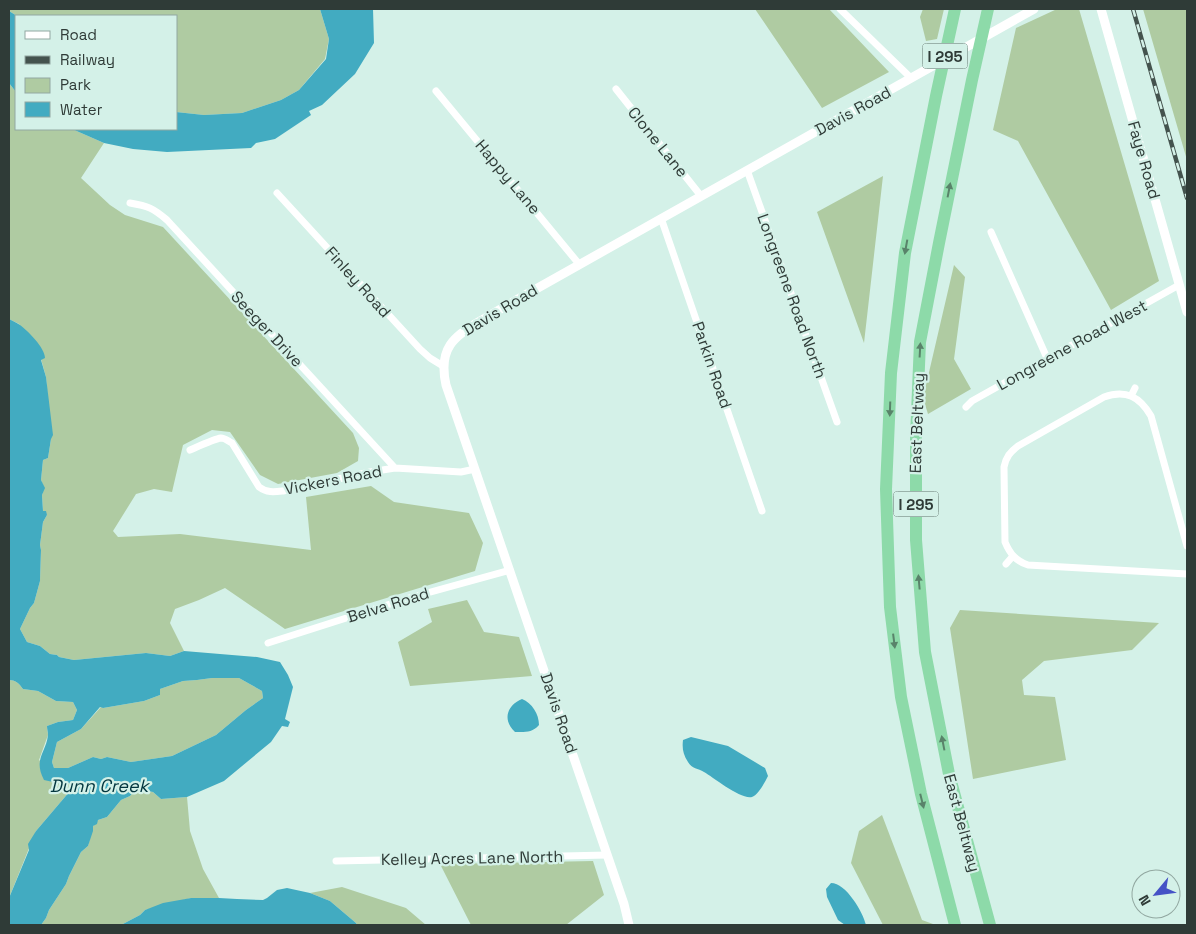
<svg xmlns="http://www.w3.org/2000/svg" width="1196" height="934" font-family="'Space Grotesk',sans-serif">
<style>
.green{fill:#afcba2}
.water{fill:#42abc1;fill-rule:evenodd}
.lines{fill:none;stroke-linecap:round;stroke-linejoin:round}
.minor{stroke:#fff;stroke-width:7}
.tertiary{stroke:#fff;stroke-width:9}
.motorway{stroke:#8ddaa9;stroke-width:12}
.rail-casing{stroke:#44534e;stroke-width:4.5}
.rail{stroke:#d4f1e8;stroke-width:2.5;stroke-dasharray:8;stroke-linecap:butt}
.oneway{fill:#59836a}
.labels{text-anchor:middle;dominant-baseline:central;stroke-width:4.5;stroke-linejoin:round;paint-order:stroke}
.shield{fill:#d4f1e8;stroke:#60726c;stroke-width:1}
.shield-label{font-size:15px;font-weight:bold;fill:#2f3b37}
.street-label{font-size:16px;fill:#2f3b37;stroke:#d4f1e8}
.water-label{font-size:18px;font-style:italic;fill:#02353e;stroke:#d4f1e8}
</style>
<rect width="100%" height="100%" fill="#d4f1e8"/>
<path class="green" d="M9,9h311l9,30 -4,20 -26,31 -18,10 -39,13 -38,2 -28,-3v-96h-159l-8,-5z
M755,9h74l60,63 -67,36z
M923,9h21l-7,30 -11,2 -6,-24z
M1057,9h22l80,272 -48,29 -93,-169 -25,-11 23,-102z
M1143,9h44v151z
M9,83l7,9v37h56l32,14 -23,35 29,27 15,10 38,12 190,206 6,15 -1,13 -21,12 -59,11 -18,-9 -30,-43 -18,-2 -29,15 -11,47 -18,-3 -18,5 -23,37 5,6 62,-3 131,16 -5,-53 65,-11 23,16 75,11 14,30 -8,28 -190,58 -60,-41 -26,12 -24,9 -5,14 14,28 -14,5 -24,-3 -72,7 -15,-3 -2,-2 -7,-1 -10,-8 -13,-4 -7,-13 10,-21 4,-5 6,-22 1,-31 -1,-5 3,-23 4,-7 -4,-4 -1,-16 2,-7 -3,-8 2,-20 5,-2 3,-19 -5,-62 -5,-18 -22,-35 -10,-5z
M883,176l-19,167 -47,-131z
M954,265l11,12 -11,82 17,30 -43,25 -5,-16z
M467,600l17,32 35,5 13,39 -122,10 -12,-44 34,-20 -4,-13z
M960,610l199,13 -27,27 -88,11 -22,19 2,15 31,2 11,63 -93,19 -23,-151z
M212,678h27l23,13 1,7 -17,12 -30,25 -44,21 -41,6 -24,-5 -6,2 -8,-2 -25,11h-14l-2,-6 5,-20 24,-13 20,-22 2,1 41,-7 16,-6v-6l23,-8 14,-1z
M9,680c6,0 10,3 14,9l15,2 18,10 17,1 4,8 -4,10 -15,2 -11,4 1,9 -9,25 25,22 8,1 -2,8 -34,40 -27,67z
M136,789l17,3 8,7 26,-2 3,34 13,38 16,29h-28l-46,12 -5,5 -19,10h-80l5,-7 3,-8 17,-26 3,-8 12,-24 7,-6 5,-20 5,-6 9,-3 14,-17 9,-4z
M882,815l40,105 11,4v1h-50l-32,-62 8,-32z
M593,861l11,34 -38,30h-95l-31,-61z
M342,887l64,21 20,17h-69l-1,-2 -26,-22 -20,-8z"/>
<path class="water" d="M320,9h53l1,34 -19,31 -33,31 -13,6 2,4 -36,24 -19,4 -5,5 -84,4 -34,-3 -29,-6 -32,-14h104v-17l28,3 38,-2 39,-13 18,-10 27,-31 3,-20z
M9,11l8,5h-1v76l-7,-9z
M9,319c4,2 8,4 11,6 8,6 25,23 25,33l-4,2 5,17 7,58 -2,4 -3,19 -5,2 -2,20 4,8 -3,7 1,16h3l1,4 -4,7 -3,23 1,5 -1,31 -6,22 -4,5 -10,21 7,13 13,4 10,8 7,1 2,2 15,3 72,-7 24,3 14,-5 73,6 23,5 8,13 5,12 -8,32 5,3 -2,5 -6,-1 -11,16 -47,39 -37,16 -26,2 -8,-7 -17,-3 -6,7 -9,4 -14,17 -9,3 -1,4 -4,2v5l-5,15 -7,6 -12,24 -3,8 -17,26 -3,8 -5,7h-32v-27l20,-48 -1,-6 8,-13 34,-40 2,-7 -8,-2 -2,2 -18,-4c-11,-21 2,-27 4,-45 0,-3 -1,-6 -1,-9l11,-4 15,-2 4,-10 -4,-8 -17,-1 -18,-10 -15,-2c-4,-6 -8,-9 -14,-9zM212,678h27l23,13 1,7 -17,12 -30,25 -44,21 -41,6 -24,-5 -6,2 -8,-2 -25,11h-14l-2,-6 5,-20 24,-13 19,-22 3,1 41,-7 16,-6v-6l23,-8 14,-1z
M522,699c10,4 17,15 17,26 -7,8 -14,7 -24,7 -13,-12 -8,-27 7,-33z
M691,737l37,9 37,22 3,8c-3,6 -10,19 -16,21 -11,3 -39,-20 -48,-25 -6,-4 -12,-3 -16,-10 -5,-8 -6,-14 -5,-22z
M831,883c15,0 32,29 35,42h-21l-7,-5 -11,-23 -1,-8z
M287,888l23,5 20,8 26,22 1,2h-91l-6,-1 -12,1h-127l19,-10 5,-5 18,-7 28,-5h28l18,1 26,1 4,-2 10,-8z"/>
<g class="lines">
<path class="minor" d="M840,9l71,69
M616,89l85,107
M436,91l143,173
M747,170l90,252
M277,193l143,156 10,9 13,8
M130,203c18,3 23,5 37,17l228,248
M661,218l101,293
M991,232l56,126
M1131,396l4,-8
M966,407l6,-6 207,-116
M190,450c7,-3 24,-11 31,-12 4,0 7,3 11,5l27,44c8,6 15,5 24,4l87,-19 25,-4 66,4 14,-3
M1187,546l-36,-130c-11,-19 -25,-27 -47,-19l-86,49c-8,6 -12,11 -14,21l1,75c5,12 11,19 23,23l159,9
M1006,564l7,-8
M268,643l141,-45 101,-28
M336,861l271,-6"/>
<path class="tertiary" d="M1101,9l86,303
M629,925l-5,-21 -178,-519c-8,-36 7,-49 36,-65 13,-8 26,-15 38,-22l514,-289"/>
<path class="motorway" d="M988,9l-16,71 -33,163 -19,99 -4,95v103l9,112 24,122 41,151
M955,925l-34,-131 -20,-97 -11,-90 -4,-118 5,-116 14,-120 31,-157 19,-87"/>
<defs>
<path id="rail" d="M1133,9l54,189"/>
</defs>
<use href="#rail" class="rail-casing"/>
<use href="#rail" class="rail"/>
</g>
<defs><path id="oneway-solid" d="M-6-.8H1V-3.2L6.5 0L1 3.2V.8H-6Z" transform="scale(1.25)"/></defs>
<g class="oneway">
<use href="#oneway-solid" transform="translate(949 190) rotate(-79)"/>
<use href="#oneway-solid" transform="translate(906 247) rotate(100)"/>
<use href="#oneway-solid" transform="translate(920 350) rotate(-87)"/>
<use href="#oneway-solid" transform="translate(890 409) rotate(92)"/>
<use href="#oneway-solid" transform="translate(919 582) rotate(-95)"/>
<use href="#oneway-solid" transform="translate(894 641) rotate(83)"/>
<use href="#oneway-solid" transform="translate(943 743) rotate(-101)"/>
<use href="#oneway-solid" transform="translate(922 801) rotate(76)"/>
</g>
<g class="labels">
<g class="shield">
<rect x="922.5" y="43.5" width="45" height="25" rx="4"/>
<rect x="893.5" y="491.5" width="45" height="25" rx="4"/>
</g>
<g class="shield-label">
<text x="945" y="56">I 295</text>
<text x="916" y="504">I 295</text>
</g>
<g class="street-label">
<text transform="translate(853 111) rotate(-29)">Davis Road</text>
<text transform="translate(658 142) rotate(51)">Clone Lane</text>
<text transform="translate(1144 160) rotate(74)">Faye Road</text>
<text transform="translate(508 177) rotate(50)">Happy Lane</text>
<text transform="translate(358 282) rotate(48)">Finley Road</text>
<text transform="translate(792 296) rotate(70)">Longreene Road North</text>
<text transform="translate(500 310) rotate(-31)">Davis Road</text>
<text transform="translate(267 329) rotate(47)">Seeger Drive</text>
<text transform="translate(1072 345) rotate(-29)">Longreene Road West</text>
<text transform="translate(712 365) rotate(71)">Parkin Road</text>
<text transform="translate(917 423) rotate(-88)">East Beltway</text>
<text transform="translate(333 480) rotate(-11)">Vickers Road</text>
<text transform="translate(388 605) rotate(-17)">Belva Road</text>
<text transform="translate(559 713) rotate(71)">Davis Road</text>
<text transform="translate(962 823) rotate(75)">East Beltway</text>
<text transform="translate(472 858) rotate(-1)">Kelley Acres Lane North</text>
</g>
<g class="water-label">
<text x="99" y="785">Dunn Creek</text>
</g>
</g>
<rect width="1196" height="934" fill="none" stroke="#2f3b37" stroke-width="20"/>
<rect x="15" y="15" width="162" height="115" fill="#d4f1e8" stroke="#92a8a1"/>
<rect x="25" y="31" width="25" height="8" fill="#ffffff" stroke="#92a8a1"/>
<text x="60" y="40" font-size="15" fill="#2f3b37">Road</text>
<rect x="25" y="56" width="25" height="8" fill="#44534e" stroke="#92a8a1"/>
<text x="60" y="65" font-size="15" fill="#2f3b37">Railway</text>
<rect x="25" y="78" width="25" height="15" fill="#afcba2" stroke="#92a8a1"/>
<text x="60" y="90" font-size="15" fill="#2f3b37">Park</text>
<rect x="25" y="102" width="25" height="15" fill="#42abc1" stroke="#92a8a1"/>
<text x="60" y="115" font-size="15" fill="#2f3b37">Water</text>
<g transform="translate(1156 894) rotate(241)"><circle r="24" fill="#d4f1e8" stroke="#92a8a1"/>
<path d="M0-4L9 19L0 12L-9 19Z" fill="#4552c6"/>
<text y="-8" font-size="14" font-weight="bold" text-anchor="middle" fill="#2f3b37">N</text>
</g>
</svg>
